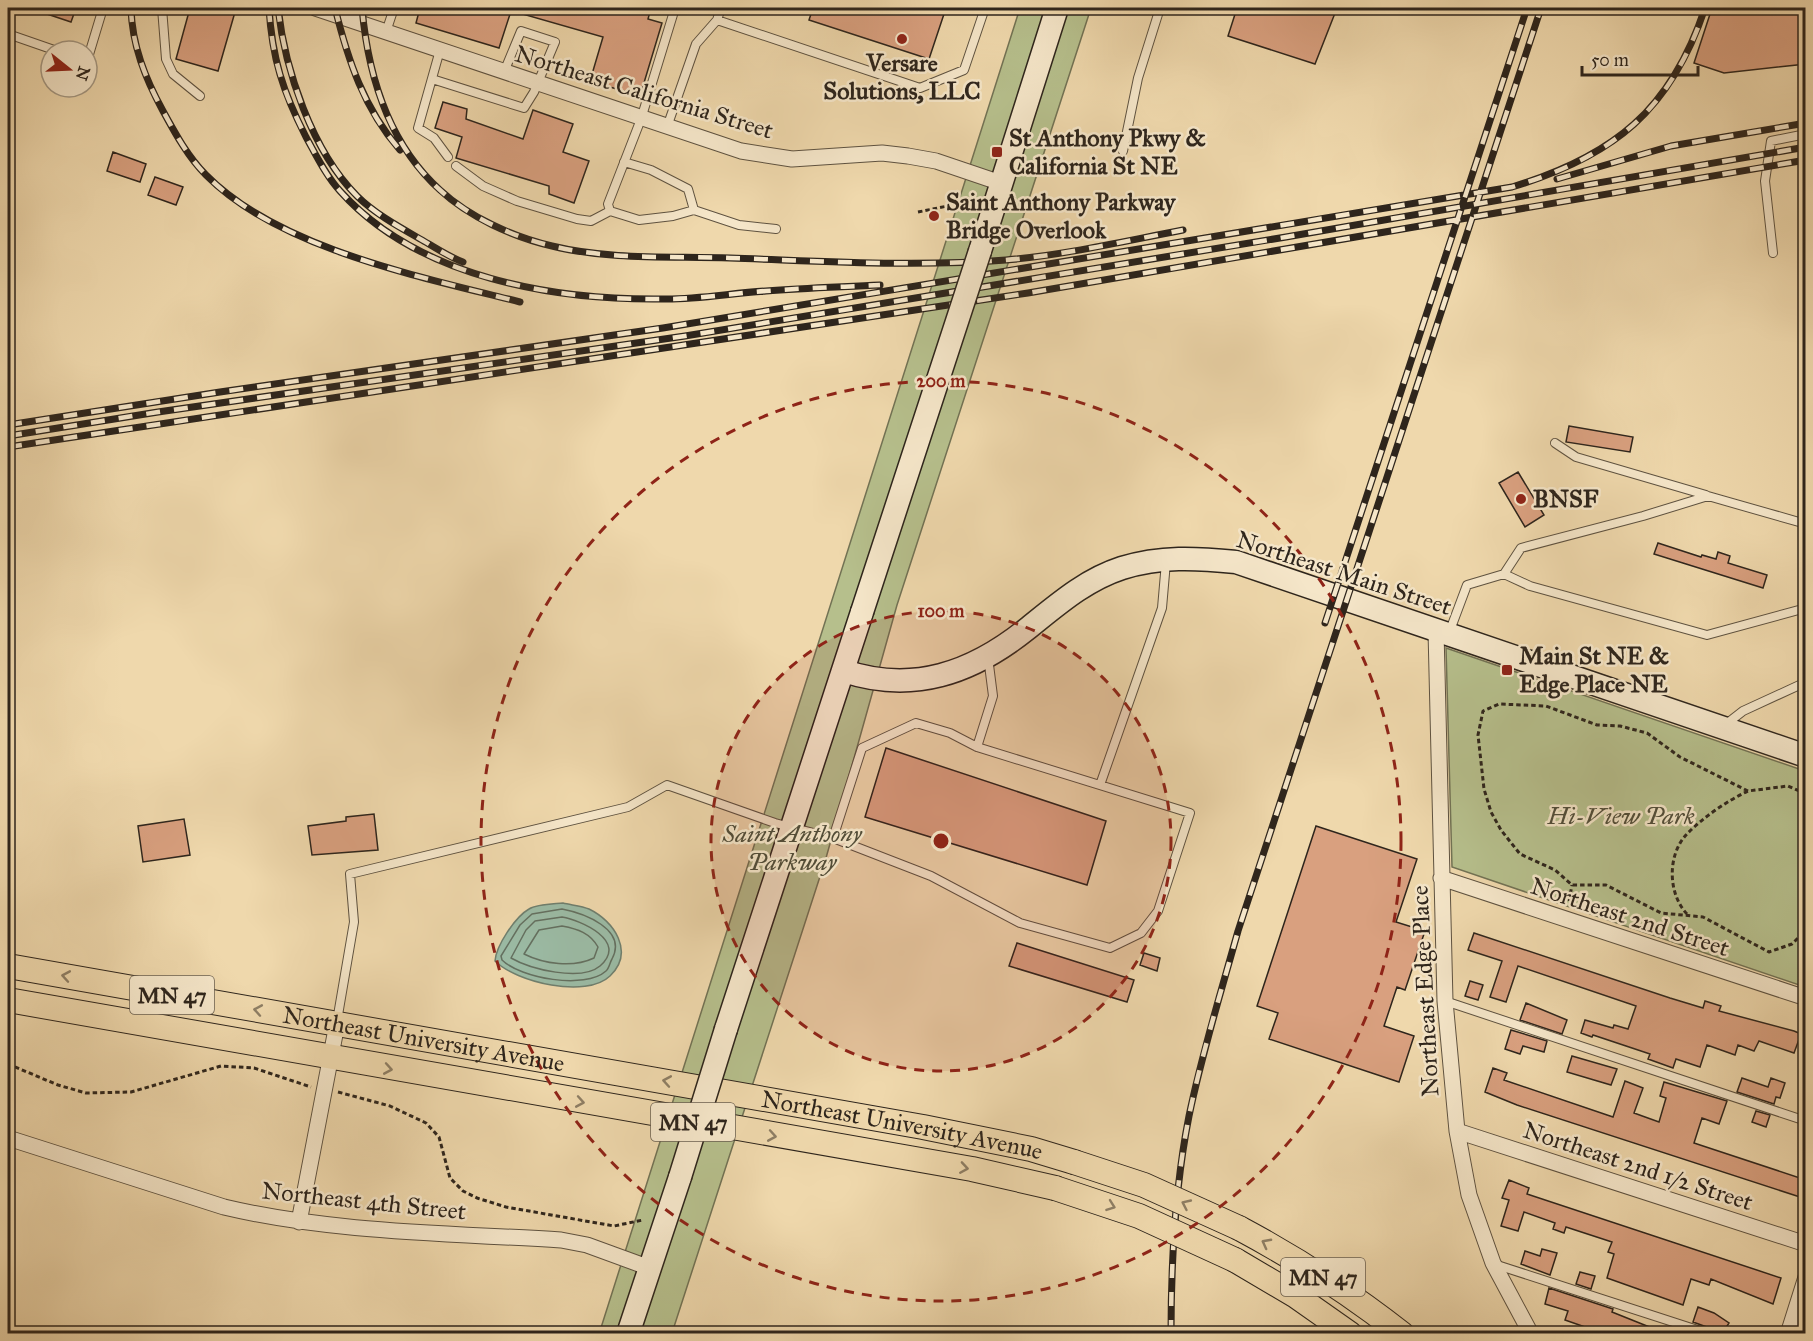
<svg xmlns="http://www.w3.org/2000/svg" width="1813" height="1341" font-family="'IM FELL Great Primer',serif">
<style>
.green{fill:#b6bf8c;stroke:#727254;stroke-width:1.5}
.water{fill:#9bbba5;stroke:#6f7f6e;stroke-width:1.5}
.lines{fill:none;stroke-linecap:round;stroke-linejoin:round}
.shore{stroke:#647060;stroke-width:1.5}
.building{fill:#d9a07f;stroke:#2e251c;stroke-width:1.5}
.lane-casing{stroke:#5e5240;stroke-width:10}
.street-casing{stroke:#5e5240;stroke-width:17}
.secondary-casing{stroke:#2e251c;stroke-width:25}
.primary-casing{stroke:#2e251c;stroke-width:26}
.path{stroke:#2e251c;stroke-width:3;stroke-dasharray:4.5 3;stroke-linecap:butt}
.lane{stroke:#f5e6c9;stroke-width:8}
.street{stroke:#f5e6c9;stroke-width:15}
.secondary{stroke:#f5e6c9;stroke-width:22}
.primary{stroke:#efd8ac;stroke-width:24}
.rail-casing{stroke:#2e251c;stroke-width:7}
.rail{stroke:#f5e6c9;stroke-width:4.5;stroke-dasharray:14;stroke-linecap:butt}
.secondary-bridge-casing{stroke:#2e251c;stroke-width:25;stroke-linecap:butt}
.primary-bridge-casing{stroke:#2e251c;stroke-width:26;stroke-linecap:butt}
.secondary-bridge{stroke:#f5e6c9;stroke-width:22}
.primary-bridge{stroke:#efd8ac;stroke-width:24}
.oneway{stroke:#8e7e64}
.ring{fill:none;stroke:#8f2418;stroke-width:3;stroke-dasharray:10 8}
.poi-dot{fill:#8f2418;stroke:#f5e6c9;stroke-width:2}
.labels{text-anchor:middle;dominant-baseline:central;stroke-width:5;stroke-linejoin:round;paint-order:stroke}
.shield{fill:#f5e6c9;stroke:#6a5f50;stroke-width:1.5}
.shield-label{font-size:22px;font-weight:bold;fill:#2e251c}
.poi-label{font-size:24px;font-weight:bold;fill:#2e251c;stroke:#f5e6c9;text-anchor:start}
.street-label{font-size:24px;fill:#2e251c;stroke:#f5e6c9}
.park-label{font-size:24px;font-style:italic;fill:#504c38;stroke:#f5e6c9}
.centre{fill:#8f2418;stroke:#f5e6c9;stroke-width:3}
.ring-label{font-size:18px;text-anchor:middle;font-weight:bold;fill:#8f2418;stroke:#f5e6c9;stroke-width:5;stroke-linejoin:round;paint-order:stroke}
</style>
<rect width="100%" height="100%" fill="#efd8ac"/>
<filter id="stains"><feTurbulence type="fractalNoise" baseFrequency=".00333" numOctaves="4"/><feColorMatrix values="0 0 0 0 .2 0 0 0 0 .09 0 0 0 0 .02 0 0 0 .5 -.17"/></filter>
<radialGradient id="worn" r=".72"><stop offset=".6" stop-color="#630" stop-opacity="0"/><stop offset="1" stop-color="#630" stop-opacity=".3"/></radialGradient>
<path class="green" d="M1020,8h71l-194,597 -71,253 -154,475 -73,1z
M1446,648l359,123v216l-353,-120z"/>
<path class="water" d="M563,903c8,2 19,3 26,6 25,12 46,43 21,67 -24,23 -94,6 -115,-15 1,-15 20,-44 34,-52 8,-5 24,-5 34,-6z"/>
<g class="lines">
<path class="shore" d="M562,909c21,4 66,20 50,50 -2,3 -3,10 -6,12 -21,19 -86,7 -104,-11l-1,-4 19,-31 12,-11z
M562,917c18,3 67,24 38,49 -19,16 -70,3 -89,-8l15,-28 9,-9z
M562,926c16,3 28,7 36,21l-4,11c-21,10 -50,6 -70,-4l15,-24z"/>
</g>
<path class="building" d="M36,8h40l-5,14 -36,-12z
M190,8h29l16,4 -17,59 -42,-12z
M420,8h92l-13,40 -83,-25z
M512,8h139l-3,11 14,4 -22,73 -50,-15 13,-44 -91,-26z
M813,8h133l-17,51 -120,-39z
M1237,8h100l-22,56 -87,-28z
M1712,8h94v56l-82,9 -30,-10z
M443,102l24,7 -1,10 57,20 10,-29 40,14 -10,28 26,9 -15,42 -25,-9v-8l-93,-28 6,-21 -27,-9z
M113,152l33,12 -6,18 -33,-11z
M155,177l28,10 -7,18 -28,-10z
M1569,426l64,11 -3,15 -64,-10z
M1518,472l26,43 -19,12 -26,-44z
M1658,543l43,14 1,-2 14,4 2,-7 12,4 -2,7 39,12 -4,13 -109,-34z
M886,748l220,73 -19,64 -222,-68z
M374,814l4,36 -66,5 -4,-29 38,-5v-4z
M184,819l6,36 -47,7 -5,-36z
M1316,826l101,33 -21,63 29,9 -20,59 -8,-3 -13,39 30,10 -15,46 -130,-43 9,-26 -21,-7z
M1474,933l196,65 33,10 2,-7 16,5 -2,5 75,20 7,3 -7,19 -35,-12 -5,10 -16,-6 -3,10 -28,-10 -7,22 -24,-8 -3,9 -25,-9 2,-5 -57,-19 -1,2 -11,-4 4,-13 28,8 1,-3 14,4 8,-23 -118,-40 -12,36 -16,-5 12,-36 -34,-11z
M1017,943l117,37 -7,22 -118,-36z
M1144,953l16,5 -3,13 -17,-6z
M1470,981l13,4 -5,15 -13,-4z
M1526,1003l41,17 -5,14 -42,-14z
M1511,1030l36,11 -3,11 -21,-6 -3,8 -15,-5z
M1572,1056l45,13 -6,16 -44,-13z
M1493,1068l14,5 -3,7 109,37 12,-36 18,7 -9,25 25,9 7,-24 -6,-2 4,-14 63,19 -8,23 -17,-6 -8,25 112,37v19l-289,-94 -32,-13z
M1742,1078l26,9 3,-9 14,5 -5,15 -4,-1 -2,7 -37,-12z
M1756,1111l14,4 -4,12 -14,-5z
M1509,1180l20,8 -2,6 254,84 -8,26 -62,-25 -2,6 -18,-6 -8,26 -76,-27 7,-24 -6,-2 4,-10 -46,-15 -2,6 -11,-4 2,-6 -31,-11 -6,19 -17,-5 8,-26 -7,-2z
M1542,1249l15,4 -7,22 -29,-11 4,-13 15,5z
M1580,1272l15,4 -4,13 -15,-5z
M1549,1288l64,21 -1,3 55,22h-62l-40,-14 3,-9 -23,-7z
M1698,1307l16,6 15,10 -7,11h-6l-4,-5 -19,-7z"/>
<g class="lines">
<defs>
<path id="lane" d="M162,8l4,51 7,15 27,22
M675,8l-34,111 -33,85 2,7 29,9 34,-4 21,-6 45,15 37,4
M717,20l203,68 44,-18 21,-62
M386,32l8,-24
M8,34l49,17
M440,50l-22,78 16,10 14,19
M87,61l16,-53
M432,79l92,29 10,-16 21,-50 -34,-11 -17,41
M667,127l29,-83 21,-24 4,-12
M1123,151l15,-73 22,-70
M624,162l27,8 37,19 6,21
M456,166l27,20 34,15 60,18 14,2 19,-10
M1773,253l-8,-72 6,-40 35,-7
M1555,443l21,14 130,38
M1504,574l26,12 177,49 99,-27
M1449,633l18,-48 37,-11 17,-26 122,-32 65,-20 98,28
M1725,725l18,-14 63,-29
M1100,785l62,-177 4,-46
M833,838l98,38 89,47 90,25 31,-15 17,-22 32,-98 -213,-66
M1445,1001l361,120
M337,1021l17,-99 -4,-48 278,-67 39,-22 108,38 58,15 29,-90 54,-25 34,10 27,14 16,-51 -5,-39
M1494,1264l216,70"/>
<path id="street" d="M315,8l426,143 51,8 90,-6 26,3 28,5 65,22
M1436,631l9,370 12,130 12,64 24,68 38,71
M1441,878l365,120
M1457,1131l349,113
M8,1138l216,69c110,26 225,26 337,33l26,5 63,23
M299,1222l38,-198
M1788,1334l18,-57"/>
<path id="secondary" d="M980,251l77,-243
M844,671c69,23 128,2 183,-42 30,-24 58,-49 95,-61 39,-12 74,-10 114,-6l570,194
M726,1029l136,-417
M628,1334l52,-157"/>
<g id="primary">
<path id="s1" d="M8,966l915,161 108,22 43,13"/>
<path d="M8,1000l964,169 83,19"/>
<path d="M1239,1228c58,31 111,65 163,106"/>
<path d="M1235,1260l61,36 54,38"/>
</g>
</defs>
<use href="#lane" class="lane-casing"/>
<use href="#street" class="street-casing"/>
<use href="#secondary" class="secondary-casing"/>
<use href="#primary" class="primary-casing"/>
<path class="path" d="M918,212l59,-12
M1806,794l-18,-8 -40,5 -68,-34 -33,-24 -27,-7 -23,-1 -51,-19 -47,-2 -16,7 -5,24 6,54 7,23 10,18 19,24 35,16 17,15h34l55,28 42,4 66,35 23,-8 14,-14
M1569,901l3,-16
M1687,914c-19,-20 -20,-58 -1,-79 16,-17 41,-34 62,-44
M8,1064l50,21 28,8 45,-1 90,-26 33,2 57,19
M338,1092l52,14 36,17 13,14 11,41 13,13 14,7 29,9 108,19 29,-6"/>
<use href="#lane" class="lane"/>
<use href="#street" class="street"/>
<use href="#secondary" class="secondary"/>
<use href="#primary" class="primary"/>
<defs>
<path id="rail" d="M131,8c1,37 14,70 32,103 12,22 25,46 43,64 73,74 216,102 314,127
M269,8c3,50 14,84 37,129 10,18 20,39 34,54 78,87 215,110 327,108 33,0 66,-6 99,-8 38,-3 76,-4 114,-6
M278,8c7,62 34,143 79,188 18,18 44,32 65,44 14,8 27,17 41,22
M335,8c13,52 29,101 65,142
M362,8c6,67 26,135 78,182 29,27 73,47 112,56 57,14 120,10 178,12 92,3 184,9 276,2 59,-5 119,-19 177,-30
M1557,179l114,-33 135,-23
M8,425l212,-33 443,-64 849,-141c102,-31 159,-77 193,-179
M8,436l150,-24 527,-76 601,-99 520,-90
M8,447l1020,-154 778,-133
M1325,623l202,-615
M1171,1334c0,-73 4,-147 18,-218 13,-63 32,-124 49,-185l303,-923"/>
</defs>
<use href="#rail" class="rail-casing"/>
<use href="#rail" class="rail"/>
<defs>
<path id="secondary-bridge" d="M862,612l118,-361
M680,1177l46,-148"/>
<path id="primary-bridge" d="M1074,1162l70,23 95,43
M1055,1188l84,28 96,44"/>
</defs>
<use href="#secondary-bridge" class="secondary-bridge-casing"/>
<use href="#primary-bridge" class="primary-bridge-casing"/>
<use href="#secondary-bridge" class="secondary-bridge"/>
<use href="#primary-bridge" class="primary-bridge"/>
</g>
<defs><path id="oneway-chevron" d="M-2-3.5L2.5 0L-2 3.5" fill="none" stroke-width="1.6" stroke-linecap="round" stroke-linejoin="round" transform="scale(1.5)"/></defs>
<g class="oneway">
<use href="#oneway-chevron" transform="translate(66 976) rotate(-170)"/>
<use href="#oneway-chevron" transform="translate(258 1010) rotate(-170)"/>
<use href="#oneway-chevron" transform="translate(388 1069) rotate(10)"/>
<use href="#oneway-chevron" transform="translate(667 1081) rotate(-170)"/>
<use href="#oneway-chevron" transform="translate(580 1102) rotate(10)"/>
<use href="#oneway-chevron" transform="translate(772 1136) rotate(10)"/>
<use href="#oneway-chevron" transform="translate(964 1168) rotate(9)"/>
<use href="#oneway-chevron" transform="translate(1186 1204) rotate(-155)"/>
<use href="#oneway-chevron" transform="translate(1111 1206) rotate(20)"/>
<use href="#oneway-chevron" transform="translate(1266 1243) rotate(-152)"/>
</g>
<circle cx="941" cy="841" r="230" fill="#8f2418" fill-opacity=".12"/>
<g class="ring">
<circle cx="941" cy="841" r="230"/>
<circle cx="941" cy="841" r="460"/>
</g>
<g class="poi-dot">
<circle cx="902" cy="39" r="6"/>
<rect x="991" y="146" width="12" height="12" rx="3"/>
<circle cx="934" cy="216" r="6"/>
<circle cx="1521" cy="499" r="6"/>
<rect x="1501" y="664" width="12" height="12" rx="3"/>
</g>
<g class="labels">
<g class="shield">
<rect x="130" y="976" width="84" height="38" rx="4.5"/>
<rect x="651" y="1103" width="84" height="38" rx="4.5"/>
<rect x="1281" y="1258" width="84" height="38" rx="4.5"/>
</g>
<g class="shield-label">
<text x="172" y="995">MN 47</text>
<text x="693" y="1122">MN 47</text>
<text x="1323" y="1277">MN 47</text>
</g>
<g class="poi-label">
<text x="902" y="63" text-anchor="middle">Versare<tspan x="902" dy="28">Solutions, LLC</tspan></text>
<text x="1009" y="138">St Anthony Pkwy &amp;<tspan x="1009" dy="28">California St NE</tspan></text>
<text x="946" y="202">Saint Anthony Parkway<tspan x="946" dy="28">Bridge Overlook</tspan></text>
<text x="1533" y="499">BNSF</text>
<text x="1519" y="656">Main St NE &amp;<tspan x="1519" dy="28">Edge Place NE</tspan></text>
</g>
<g class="street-label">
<text transform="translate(644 92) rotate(17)">Northeast California Street</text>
<text transform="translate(1344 573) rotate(18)">Northeast Main Street</text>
<text transform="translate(1630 917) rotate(18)">Northeast 2nd Street</text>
<text transform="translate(1425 991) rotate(-93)">Northeast Edge Place</text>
<text stroke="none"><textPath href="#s1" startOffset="422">Northeast University Avenue</textPath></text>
<text stroke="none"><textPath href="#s1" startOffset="908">Northeast University Avenue</textPath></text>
<text transform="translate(1638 1166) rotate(18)">Northeast 2nd 1/2 Street</text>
<text transform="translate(364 1201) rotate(6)">Northeast 4th Street</text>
</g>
<g class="park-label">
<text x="1621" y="816">Hi-View Park</text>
<text x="792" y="834">Saint Anthony<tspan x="792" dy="28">Parkway</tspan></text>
</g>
</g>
<circle cx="941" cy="841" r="9" class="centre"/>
<g class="ring-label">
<text x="941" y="387">200 m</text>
<text x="941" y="617">100 m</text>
</g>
<rect width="1813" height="1341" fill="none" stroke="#efd8ac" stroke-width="30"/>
<rect x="9" y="9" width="1795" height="1323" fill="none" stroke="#2e251c" stroke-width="3"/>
<rect x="15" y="15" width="1783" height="1311" fill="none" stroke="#2e251c" stroke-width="1.5"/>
<g transform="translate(69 69) rotate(108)"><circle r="28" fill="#f5e6c9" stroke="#a59984" stroke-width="1.5"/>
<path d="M0-4.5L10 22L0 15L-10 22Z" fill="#8f2418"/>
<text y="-9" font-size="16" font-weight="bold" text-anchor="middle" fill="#2e251c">N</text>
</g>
<path d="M1582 66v9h116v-9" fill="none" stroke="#2e251c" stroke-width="3"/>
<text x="1591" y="66" font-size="18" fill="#2e251c" stroke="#f5e6c9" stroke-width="4.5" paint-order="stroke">50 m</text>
<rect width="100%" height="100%" filter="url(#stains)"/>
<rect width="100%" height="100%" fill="url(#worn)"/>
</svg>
